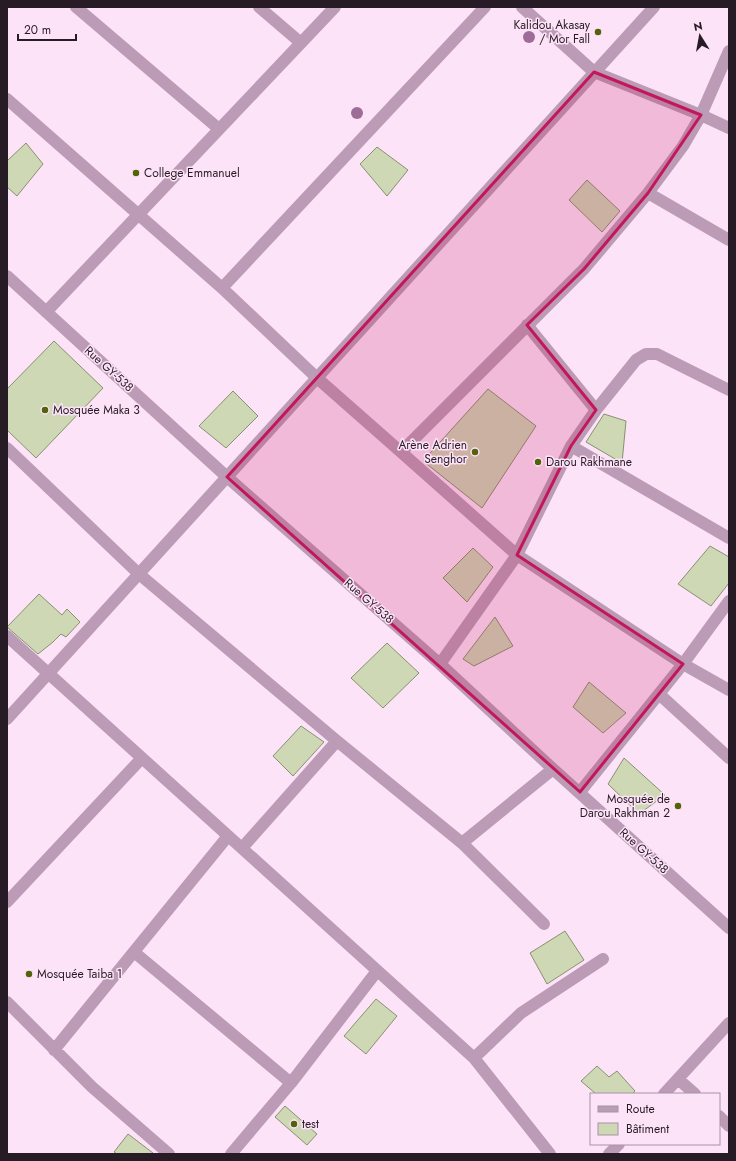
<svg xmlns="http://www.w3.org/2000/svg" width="736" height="1161" font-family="Jost,sans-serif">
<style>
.building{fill:#ced8b4;stroke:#88916f}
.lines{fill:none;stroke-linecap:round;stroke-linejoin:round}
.street{stroke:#bc9bb6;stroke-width:12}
.tree{fill:#9d6d98}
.marked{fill:#c2185b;fill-opacity:0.2;stroke:#c2185b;stroke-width:3;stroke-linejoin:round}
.poi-dot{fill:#536309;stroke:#fde3f8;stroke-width:1.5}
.labels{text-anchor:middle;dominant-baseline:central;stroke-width:3;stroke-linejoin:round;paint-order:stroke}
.poi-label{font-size:12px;fill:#271c25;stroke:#fde3f8;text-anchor:start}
.street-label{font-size:12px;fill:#271c25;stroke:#fde3f8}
</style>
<rect width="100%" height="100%" fill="#fde3f8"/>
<path class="building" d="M26,143l17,21 -26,32 -10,-9v-26z
M377,147l31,23 -21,26 -27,-32z
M587,180l33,31 -18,21 -33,-32z
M54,341l49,47 -67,70 -29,-28v-41z
M488,389l48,37 -54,82 -59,-47z
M233,391l25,25 -32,32 -27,-22z
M604,414l22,7 -4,42 -36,-21z
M710,546l19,11v26l-18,23 -33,-22z
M473,548l20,19 -26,35 -24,-24z
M39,594l23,21 5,-6 13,13 -14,15 -5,-3 -8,8 -15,12 -31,-27z
M495,617l18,29 -39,20 -11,-7z
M387,643l32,30 -36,35 -32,-30z
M589,682l37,31 -23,20 -30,-26z
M301,726l23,16 -31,34 -20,-20z
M624,758l41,37 -26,19 -31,-30z
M565,931l19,29 -37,24 -17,-31z
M376,999l21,17 -31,38 -22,-18z
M597,1066l12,11 8,-6 18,20 -3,3h-36l-15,-13z
M285,1106l32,28 -10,11 -32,-28z
M128,1134l25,19 -1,1h-35l-3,-2z"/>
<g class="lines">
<path class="street" d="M76,7l143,122
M259,7l42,36
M522,7l72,65 107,43 28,13
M7,99l215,189 95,90 84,74 183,-183 64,-76 35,-47 18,-31 28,-64
M648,193l81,47
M7,276l220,201 213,187 113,105 176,159
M222,288l263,-281
M46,312l289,-305
M527,325l69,85
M571,446l158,92
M7,448l132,126 198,167 125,102 82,81
M401,452l116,103 54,-109 25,-36 40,-50 10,-6h11l72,36
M7,636l467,422 76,96
M440,664l77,-109 166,109 46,26
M659,694l70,64
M7,719l647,-712
M580,792l103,-128 46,-63
M462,843l91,-74
M242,848l95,-107
M7,902l135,-144
M134,952l157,131
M7,1002l85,85 77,67
M54,1050l174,-214
M474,1058l47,-45 82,-54
M678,1079l17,15
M664,1094l65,-71
M719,1116l10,10
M231,1154l60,-71 86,-112
M609,1154l10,-10"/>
</g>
<g class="tree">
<circle cx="529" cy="37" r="6"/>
<circle cx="357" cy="113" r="6"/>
</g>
<path class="marked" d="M594,72l107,43 -53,78 -64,76 -57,56 69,85 -25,36 -54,109 166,109 -103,128 -353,-315z"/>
<g class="poi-dot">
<circle cx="598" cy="32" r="4"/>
<circle cx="136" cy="173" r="4"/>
<circle cx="45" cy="410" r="4"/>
<circle cx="475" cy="452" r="4"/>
<circle cx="538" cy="462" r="4"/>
<circle cx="678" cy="806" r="4"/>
<circle cx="29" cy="974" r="4"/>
<circle cx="294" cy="1124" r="4"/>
</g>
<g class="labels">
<g class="poi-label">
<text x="590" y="25" text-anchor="end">Kalidou Akasay<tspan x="590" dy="14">/ Mor Fall</tspan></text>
<text x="144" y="173">College Emmanuel</text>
<text x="53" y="410">Mosquée Maka 3</text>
<text x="467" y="445" text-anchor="end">Arène Adrien<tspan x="467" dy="14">Senghor</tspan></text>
<text x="546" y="462">Darou Rakhmane</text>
<text x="670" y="799" text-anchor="end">Mosquée de<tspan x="670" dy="14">Darou Rakhman 2</tspan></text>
<text x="37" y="974">Mosquée Taiba 1</text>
<text x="302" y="1124">test</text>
</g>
<g class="street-label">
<text transform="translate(109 369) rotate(42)">Rue GY-538</text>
<text transform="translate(369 601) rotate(41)">Rue GY-538</text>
<text transform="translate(644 851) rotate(42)">Rue GY-538</text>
</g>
</g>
<rect width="736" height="1161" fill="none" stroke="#271c25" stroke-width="16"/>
<rect x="590" y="1093" width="130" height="52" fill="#fde3f8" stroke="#a793a4"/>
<rect x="598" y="1106" width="20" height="6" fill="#bc9bb6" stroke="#a793a4"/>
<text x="626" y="1113" font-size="12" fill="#271c25">Route</text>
<rect x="598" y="1123" width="20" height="12" fill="#ced8b4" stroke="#a793a4"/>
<text x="626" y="1133" font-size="12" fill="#271c25">Bâtiment</text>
<g transform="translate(700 36) rotate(349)" stroke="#fde3f8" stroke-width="3" paint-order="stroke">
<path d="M0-3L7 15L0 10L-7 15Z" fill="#271c25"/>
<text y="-6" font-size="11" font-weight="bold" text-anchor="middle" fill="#271c25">N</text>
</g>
<path d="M18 34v6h58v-6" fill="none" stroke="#271c25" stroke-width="2"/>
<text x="24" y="34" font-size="12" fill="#271c25" stroke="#fde3f8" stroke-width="3" paint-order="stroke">20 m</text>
</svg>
